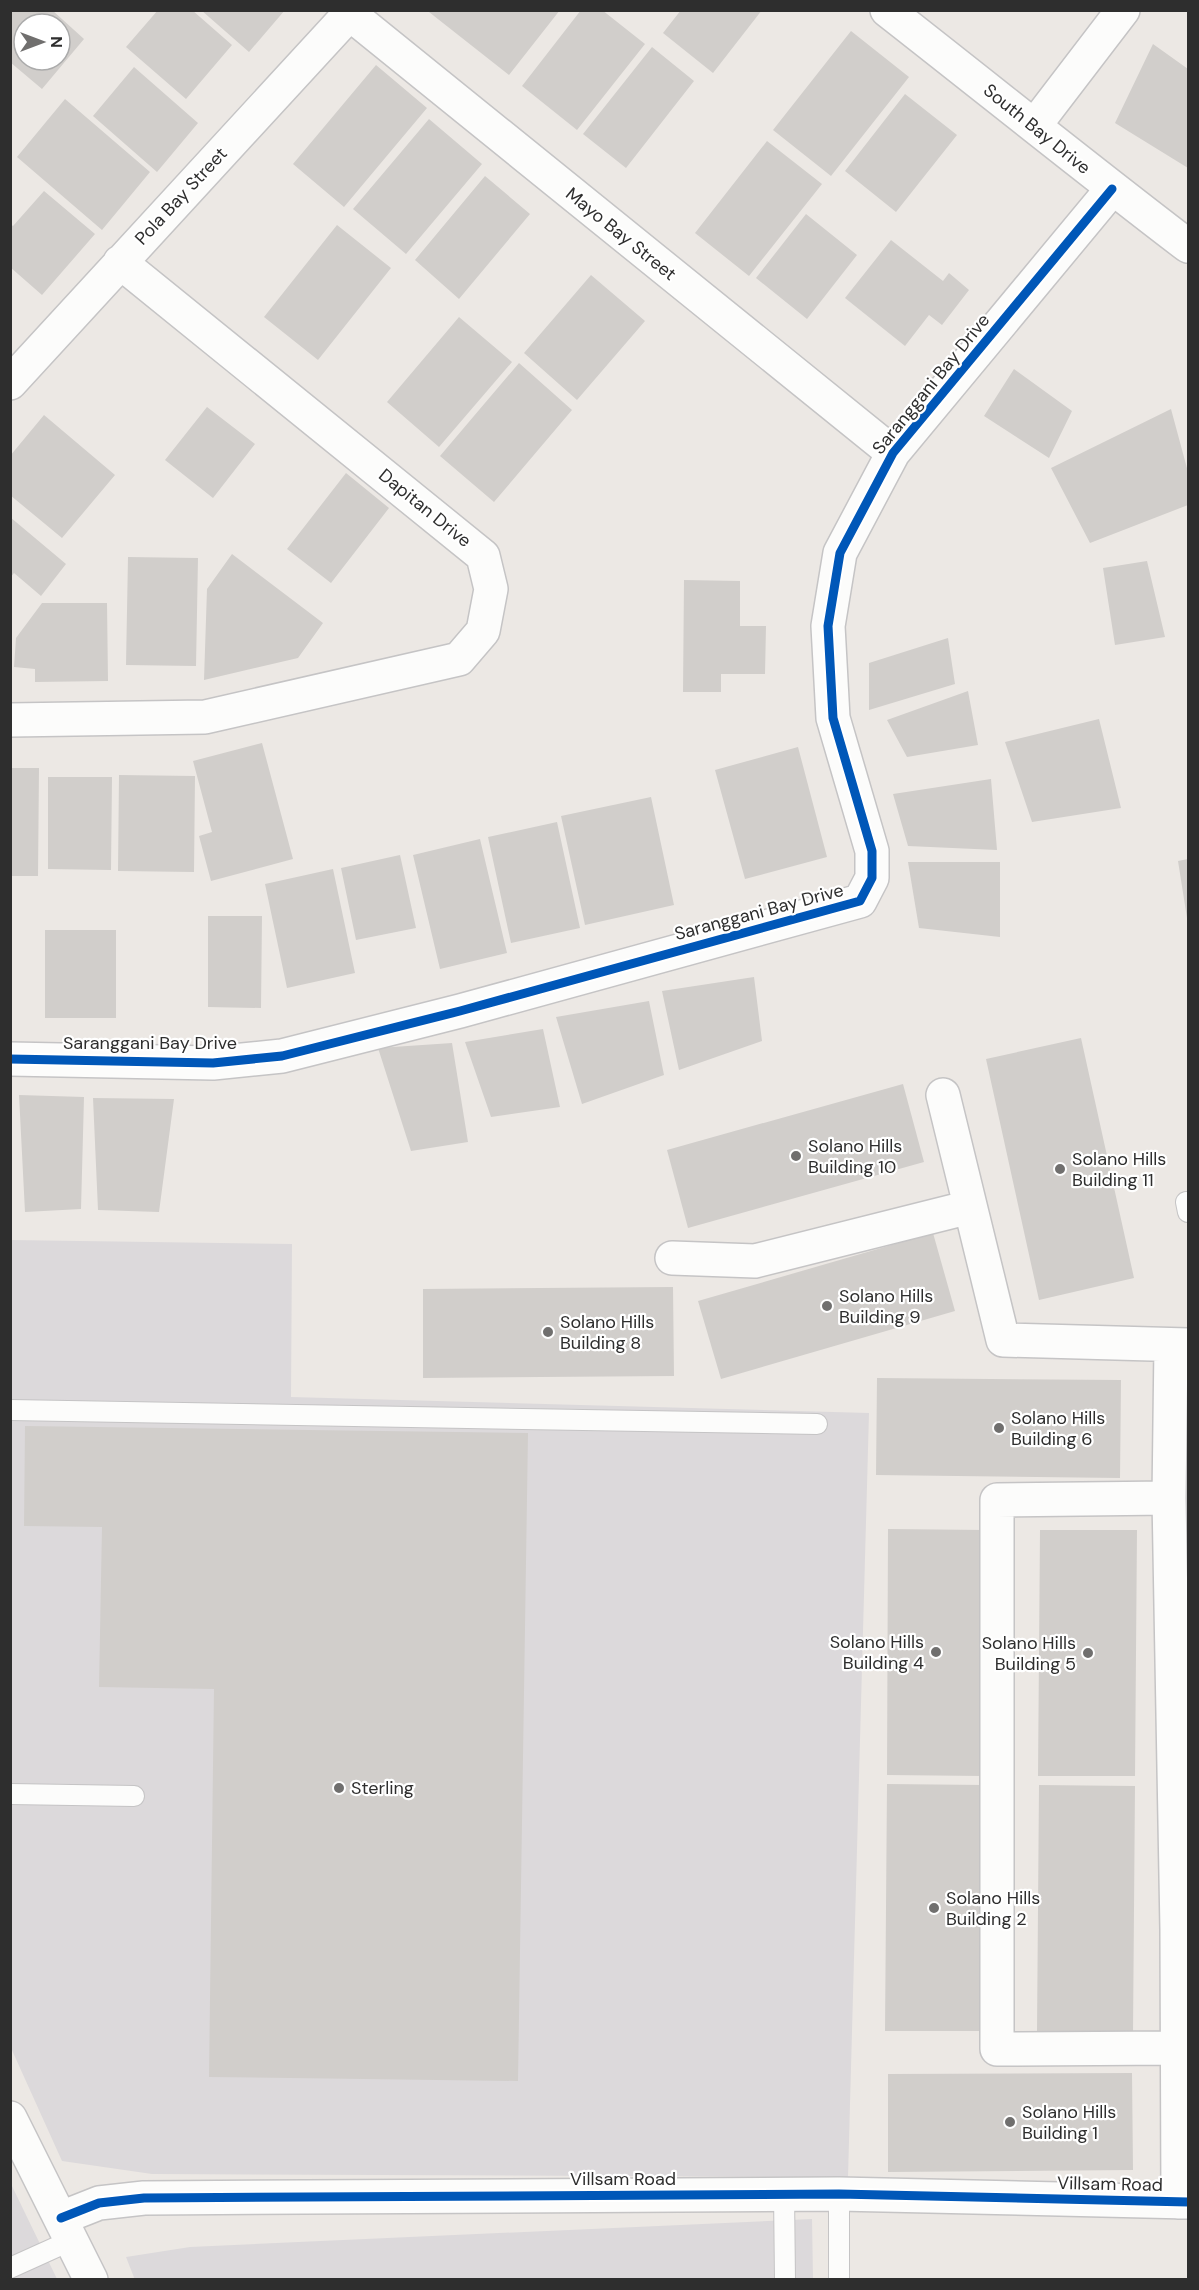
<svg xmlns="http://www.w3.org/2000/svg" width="1199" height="2290" font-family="'DM Sans',sans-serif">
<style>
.industrial{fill:#dcd9db}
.building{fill:#d1cecb;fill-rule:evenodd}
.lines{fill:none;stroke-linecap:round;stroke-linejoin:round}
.lane-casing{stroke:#c5c4c5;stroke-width:22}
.street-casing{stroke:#c5c4c5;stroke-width:36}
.lane{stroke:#fcfcfb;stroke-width:20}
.street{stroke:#fcfcfb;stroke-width:33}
.cycleway-casing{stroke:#fff;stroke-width:13}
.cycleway{stroke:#0057b8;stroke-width:9}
.poi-dot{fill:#706f6e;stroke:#fff;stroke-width:2}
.labels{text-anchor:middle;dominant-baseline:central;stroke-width:4.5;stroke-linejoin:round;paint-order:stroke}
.street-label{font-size:18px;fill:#2e2e2e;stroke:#fff}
.poi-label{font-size:18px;fill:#2e2e2e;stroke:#fff;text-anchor:start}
</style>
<rect width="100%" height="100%" fill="#ece8e4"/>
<path class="industrial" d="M10,1240l282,4 -1,153 578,16 -21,764 -696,-3 -90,-13 -51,-113z
M11,2184l46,95h-46z
M812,2219l1,60 -678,1 -9,-23 64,-10z"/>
<path class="building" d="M10,10h42l32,29 -42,50 -32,-27zM24,24h36v36h-36z
M158,10h34l40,35 -46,54 -60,-52z
M201,10h84l-36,42z
M431,10h129l-51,65 -80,-63z
M581,10h21l43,34 -68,86 -55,-44z
M681,10h81l-49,63 -50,-40z
M851,31l58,46 -78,99 -58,-46z
M1153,44l35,25v99l-73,-45z
M652,47l42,34 -68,87 -43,-34z
M376,65l51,43 -83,99 -51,-43z
M134,67l64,56 -41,49 -64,-56z
M905,94l52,41 -61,77 -51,-41z
M65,99l85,73 -48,58 -85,-73z
M429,119l53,45 -76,90 -53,-45z
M767,141l55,43 -73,92 -54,-43z
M485,176l45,38 -71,85 -44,-39z
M44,191l51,43 -53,61 -32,-28v-43l3,2z
M806,214l51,41 -50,64 -51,-41z
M337,225l54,43 -73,92 -54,-43z
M891,240l52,41 6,-8 20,17 -27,35 -13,-10 -24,31 -60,-48z
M591,275l54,46 -68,79 -53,-47z
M459,317l53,45 -73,85 -52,-45z
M519,363l53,47 -78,92 -54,-46z
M1014,369l58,42 -23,47 -65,-42z
M207,407l48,37 -42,54 -48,-38z
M1171,409l17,63v33l-98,38 -39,-75z
M44,415l71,60 -53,63 -52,-43v-39z
M346,473l43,35 -58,75 -44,-34z
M10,517l56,47 -25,32 -27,-23 -4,5z
M232,554l91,69 -25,35 -94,22 3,-91z
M128,557l70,1 -2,108 -70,-1z
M1147,561l18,76 -50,8 -12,-77z
M684,580l56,1v45h26l-1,48h-44v18h-38z
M42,603h65l1,78 -73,1v-13l-21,-2 2,-29z
M948,638l7,46 -86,26v-47z
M968,691l10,54 -71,12 -20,-37z
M1099,719l22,89 -89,14 -27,-80z
M262,743l31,116 -82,22 -12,-45 13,-4 -19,-71z
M798,747l29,110 -82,22 -30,-109z
M10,768h29l-1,108h-28z
M119,775l76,1 -1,96 -76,-1z
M48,777h64l-1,93 -63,-1z
M991,779l6,71 -89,-4 -15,-52z
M651,797l23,108 -89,20 -24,-109z
M557,822l23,106 -69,15 -23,-106z
M480,839l27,114 -67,16 -27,-114z
M400,855l16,73 -60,12 -15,-72z
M1188,859v59h-1l-9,-57z
M908,862h92v75l-81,-9z
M333,869l22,104 -68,15 -22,-104z
M208,916h54l-1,92 -53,-1z
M45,930h71v88h-71z
M754,977l8,64 -83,29 -17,-79z
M649,1001l15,74 -82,29 -26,-87z
M543,1029l17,78 -69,10 -26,-75z
M1081,1038l53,240 -95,22 -53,-241z
M452,1043l16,99 -57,9 -33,-103z
M903,1084l21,78 -236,66 -21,-78z
M19,1095l65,2 -3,112 -56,3z
M93,1098l81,1 -15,113 -61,-2z
M933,1233l22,78 -234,68 -23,-78z
M673,1287l1,89 -251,2v-89z
M877,1378l244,2 -1,98 -244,-3z
M25,1426l503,7 -10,648 -309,-4 5,-388 -115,-2 3,-160 -78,-1z
M1188,1449v142h-1l-18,-93z
M888,1529l97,1 -2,246 -96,-1z
M1040,1530h97l-2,246h-97z
M887,1784l97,1 -2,246h-97z
M1039,1785l96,1 -2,246 -96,-1z
M1132,2073l1,97 -245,2v-98z"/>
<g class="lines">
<defs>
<path id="lane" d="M1186,1202l2,10
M10,1410l807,14
M10,1794l124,2
M784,2194l1,86
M839,2194v86
M10,2268l62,-28"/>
<path id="street" d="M887,10c101,79 200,159 301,236
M350,14l543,439
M1035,125l88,-115
M10,383l343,-373
M10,720l195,-3 254,-58 24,-28 8,-42 -8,-33 -363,-294
M10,1059l203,4 69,-7 178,-45 400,-110 12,-23v-27l-39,-133 -5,-92 12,-73 53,-100 219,-264
M943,1095l60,245 185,5
M672,1258l83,3 215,-54
M1171,1345l-2,153 8,432 1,272
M1169,1498l-172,2v549l180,-1
M10,2118l81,162
M61,2218l38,-15 45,-5 695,-4 349,8"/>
</defs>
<use href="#lane" class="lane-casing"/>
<use href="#street" class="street-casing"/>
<use href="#lane" class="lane"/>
<use href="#street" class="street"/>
<defs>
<path id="cycleway" d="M10,1059l203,4 69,-7 178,-45 400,-110 12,-23v-27l-39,-133 -5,-92 12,-73 53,-100 219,-264
M61,2218l38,-15 45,-5 695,-4 349,8"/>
</defs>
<use href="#cycleway" class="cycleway-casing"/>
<use href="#cycleway" class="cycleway"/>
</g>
<g class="poi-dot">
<circle cx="796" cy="1156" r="6"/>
<circle cx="1060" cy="1169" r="6"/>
<circle cx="827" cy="1306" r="6"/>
<circle cx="548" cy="1332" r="6"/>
<circle cx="999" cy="1428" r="6"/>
<circle cx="936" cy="1652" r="6"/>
<circle cx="1088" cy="1653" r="6"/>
<circle cx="339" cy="1788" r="6"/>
<circle cx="934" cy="1908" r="6"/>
<circle cx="1010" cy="2122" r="6"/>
</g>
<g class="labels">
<g class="street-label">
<text transform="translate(1037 129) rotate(39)">South Bay Drive</text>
<text transform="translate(181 196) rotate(-47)">Pola Bay Street</text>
<text transform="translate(621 234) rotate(39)">Mayo Bay Street</text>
<text transform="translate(931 384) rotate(-51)">Saranggani Bay Drive</text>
<text transform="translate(425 508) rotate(39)">Dapitan Drive</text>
<text transform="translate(759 912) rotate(-15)">Saranggani Bay Drive</text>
<text x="150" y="1043">Saranggani Bay Drive</text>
<text x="623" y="2179">Villsam Road</text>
<text transform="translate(1110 2184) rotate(1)">Villsam Road</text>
</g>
<g class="poi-label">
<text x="808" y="1146">Solano Hills<tspan x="808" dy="21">Building 10</tspan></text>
<text x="1072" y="1159">Solano Hills<tspan x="1072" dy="21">Building 11</tspan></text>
<text x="839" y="1296">Solano Hills<tspan x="839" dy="21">Building 9</tspan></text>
<text x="560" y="1322">Solano Hills<tspan x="560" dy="21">Building 8</tspan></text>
<text x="1011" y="1418">Solano Hills<tspan x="1011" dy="21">Building 6</tspan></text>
<text x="924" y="1642" text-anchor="end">Solano Hills<tspan x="924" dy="21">Building 4</tspan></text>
<text x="1076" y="1643" text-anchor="end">Solano Hills<tspan x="1076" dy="21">Building 5</tspan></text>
<text x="351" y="1788">Sterling</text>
<text x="946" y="1898">Solano Hills<tspan x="946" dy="21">Building 2</tspan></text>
<text x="1022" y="2112">Solano Hills<tspan x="1022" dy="21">Building 1</tspan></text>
</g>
</g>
<rect width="1199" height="2290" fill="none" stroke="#2e2e2e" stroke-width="24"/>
<g transform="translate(42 42) rotate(90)"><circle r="28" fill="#ffffff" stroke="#ababab" stroke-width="1.5"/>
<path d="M0-4.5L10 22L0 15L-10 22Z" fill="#706f6e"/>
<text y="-9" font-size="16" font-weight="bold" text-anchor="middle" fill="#2e2e2e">N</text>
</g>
</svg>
